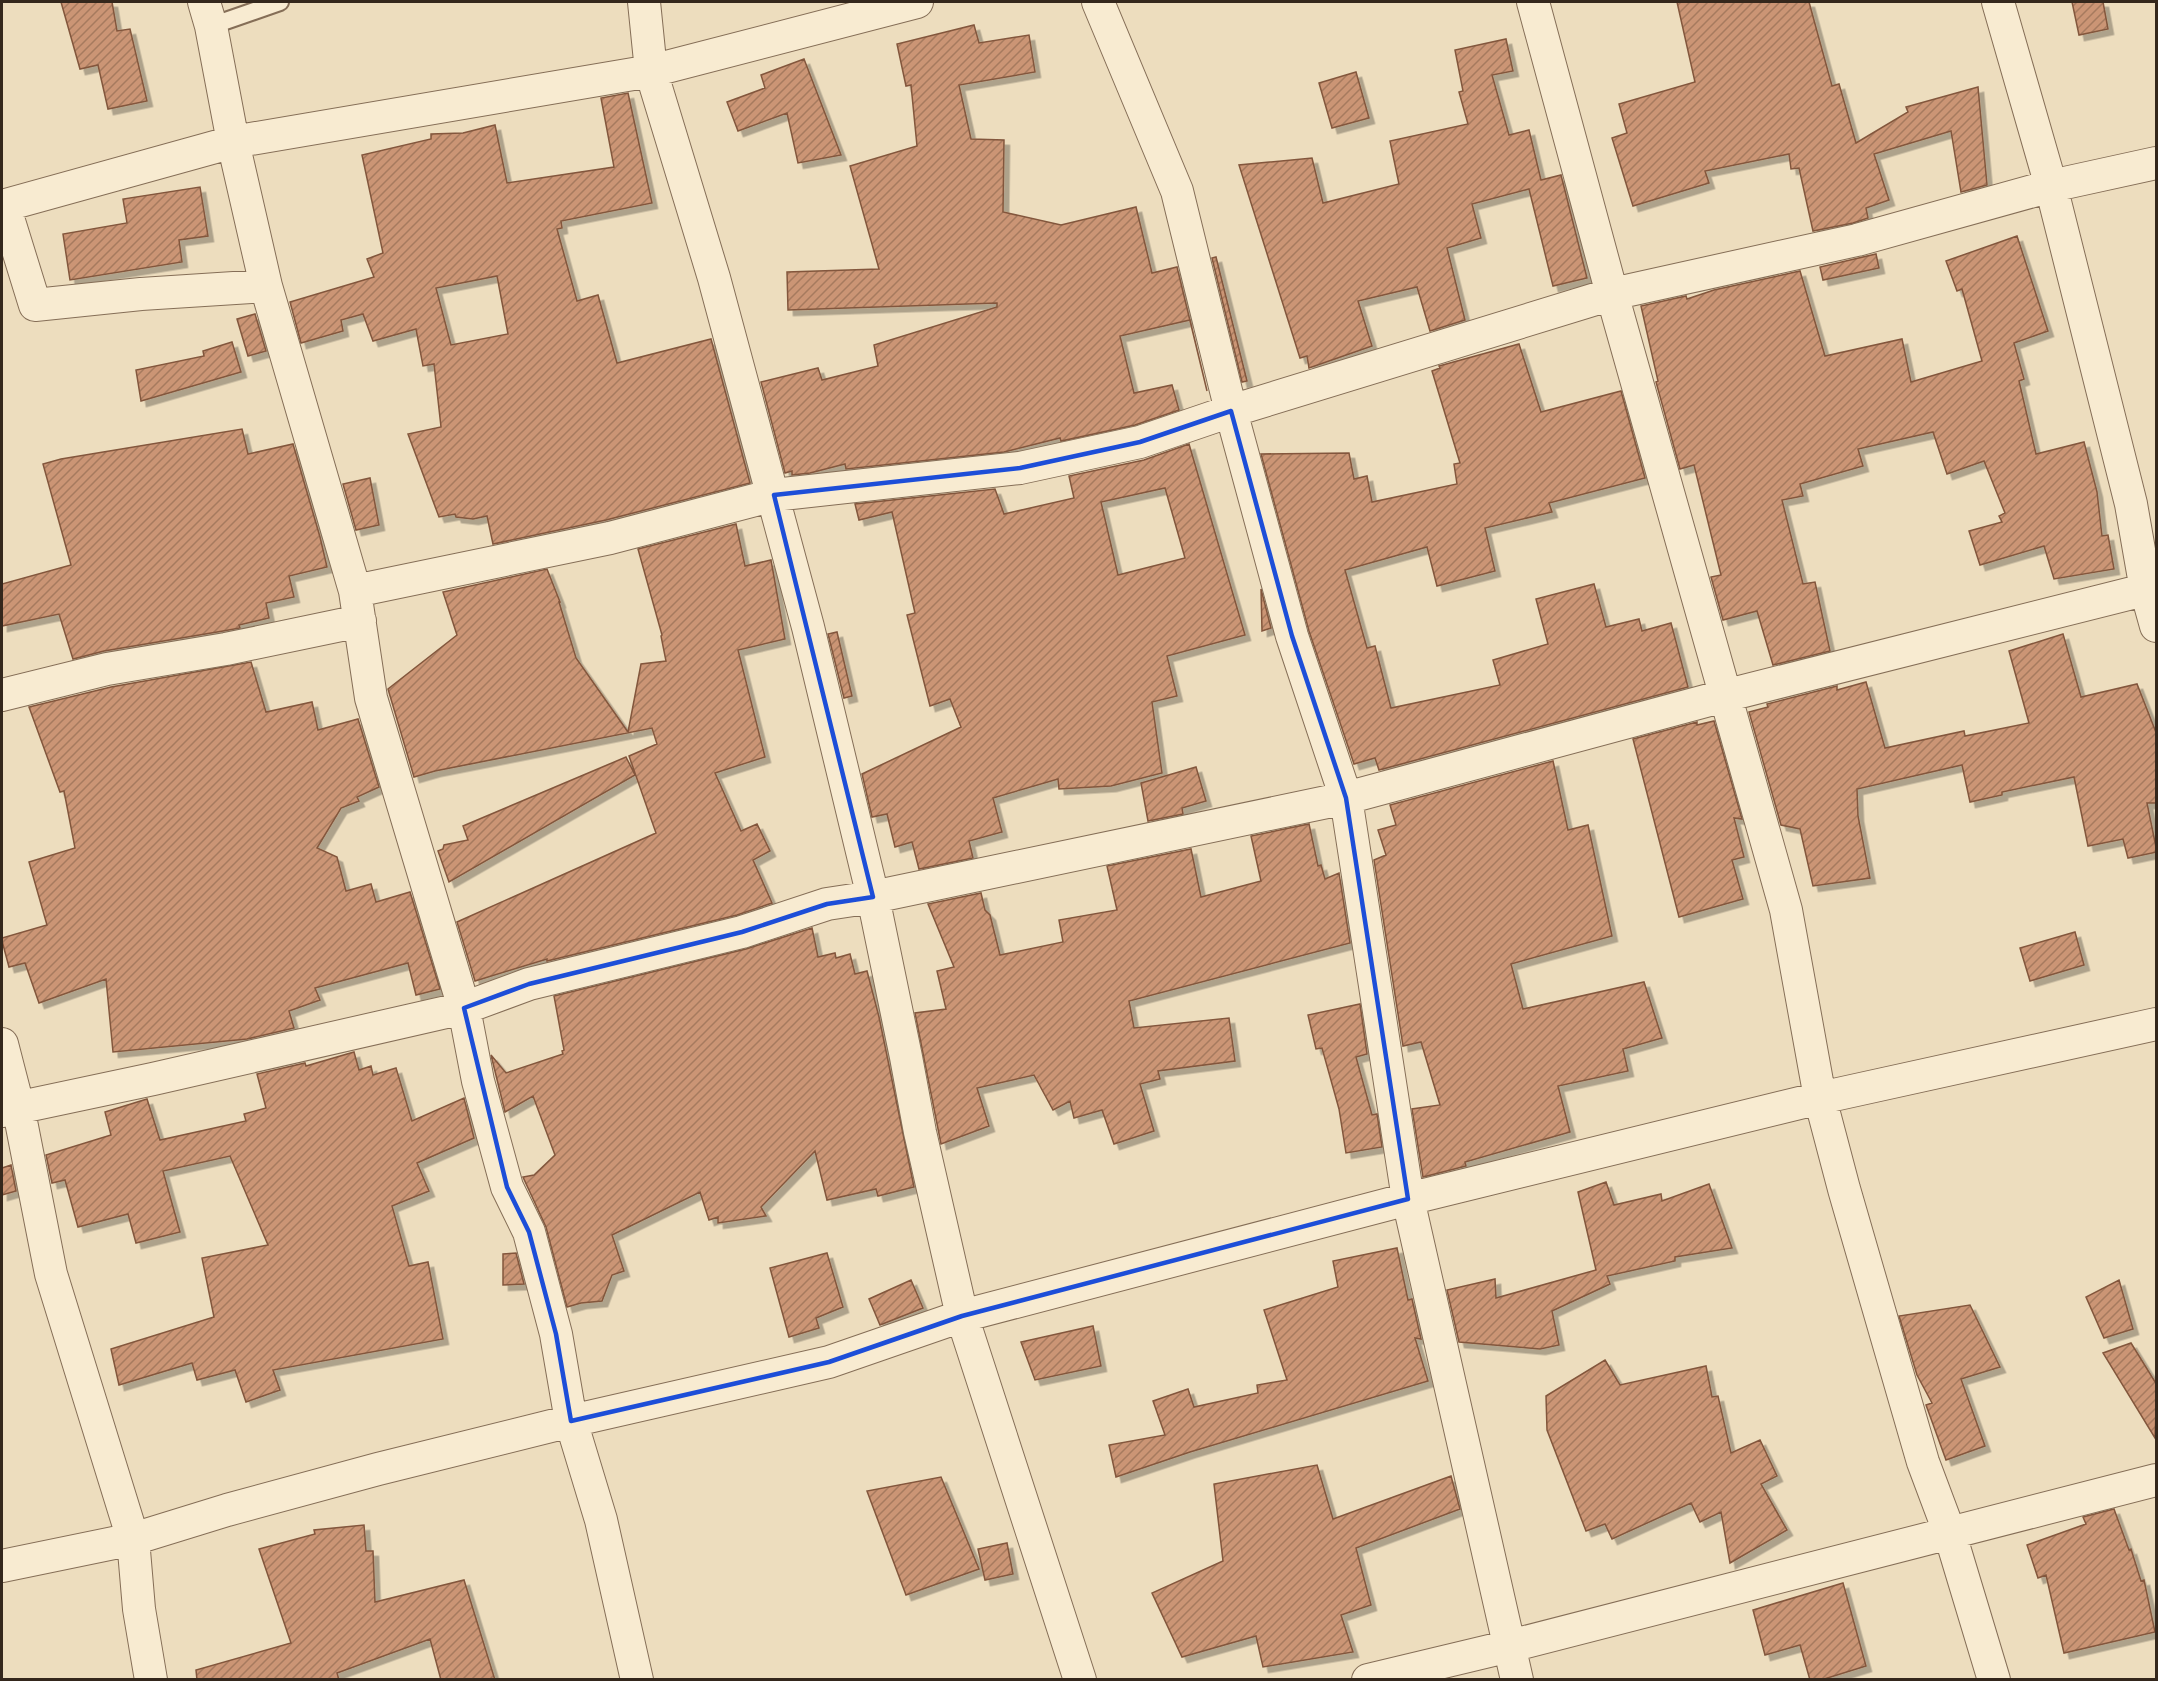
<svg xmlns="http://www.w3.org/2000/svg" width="2158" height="1681" font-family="Bitter,serif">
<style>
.building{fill:url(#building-hatch);stroke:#83573d;stroke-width:1.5;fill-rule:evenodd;filter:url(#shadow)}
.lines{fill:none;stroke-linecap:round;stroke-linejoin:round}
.service-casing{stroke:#856e57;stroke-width:20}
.minor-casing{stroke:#856e57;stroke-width:34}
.service{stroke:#f8ebd1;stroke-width:16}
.minor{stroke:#f8ebd1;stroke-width:32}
.marked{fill:none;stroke:#1d4ed8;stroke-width:4.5;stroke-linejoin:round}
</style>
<defs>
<pattern id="building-hatch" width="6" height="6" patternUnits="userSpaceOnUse" patternTransform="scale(1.5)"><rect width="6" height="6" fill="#cb9574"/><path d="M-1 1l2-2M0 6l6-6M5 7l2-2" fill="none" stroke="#a67a5e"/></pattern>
<filter id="shadow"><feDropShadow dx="5.5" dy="5.5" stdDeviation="0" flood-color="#0004"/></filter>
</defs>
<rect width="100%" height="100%" fill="#edddbe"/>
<path class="building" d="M61,2h51l5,29 13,-2 17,72 -39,8 -10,-44 -18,4z
M1677,2h132l23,84 7,-2 17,59 52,-31 -2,-5 72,-20 9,98 -26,7 -10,-61 -77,23 15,46 -23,8 2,10 -15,5 -40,8 -14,-63 -8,1 -2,-15 -84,17 4,12 -76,23 -21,-68 15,-5 -8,-29 76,-22z
M2072,2h31l5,27 -29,6z
M974,25l5,18 50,-8 6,37 -76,13 12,54 33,1 -1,72 58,13 75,-18 16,66 25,-6 30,124 -17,-71 -70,16 14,57 38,-8 7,25 -44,15 -74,16 -1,-3 -56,14 -158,17 -1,-5 -35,9 -18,2v-4l-7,2 -24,-91 57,-14 4,12 56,-14 -4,-21 123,-38v-4l-209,7 -1,-38 92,-3 -29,-103 67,-20 -6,-61 -5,1 -9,-42z
M1506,39l7,32 -21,4 17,60 20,-5 12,50 20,-5 26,103 -34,8 -24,-97 -57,15 9,34 -34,10 18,72 -35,11 -13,-44 -59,14 14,45 -63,22 -2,-12 -7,2 -61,-193 73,-7 11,45 76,-19 -9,-43 78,-17 -9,-32 4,-1 -8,-41z
M804,59l37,96 -43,8 -11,-50 -49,18 -11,-29 38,-14 -4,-13z
M1356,72l13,46 -37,10 -13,-45z
M628,93l24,110 -91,18 1,7 -5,1 20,72 21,-6 19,68 94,-24 39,144 -144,37 -113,24 -6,-28 -14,3 -17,-2 -1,-3 -16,3 -31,-83 33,-7 -7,-63 -11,2 -7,-37 -43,12 -10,-27 -22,6 2,11 -42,12 -11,-41 84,-25 -7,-18 16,-6 -21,-98 69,-16v-5l32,-1 32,-8 12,58 107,-16 -13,-69zM497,276l11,58 -57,11 -15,-57z
M200,187l8,49 -29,4 3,22 -112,18 -7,-46 64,-11 -4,-24z
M2017,236l31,95 -34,12 10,36 -5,2 17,73 48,-12 13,50 5,44 6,-1 6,34 -60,10 -10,-33 -64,19 -11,-34 33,-9 -3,-6 6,-3 -21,-52 -37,13 -14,-42 -75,17 5,17 -63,18 3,12 -21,4 21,84 12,-2 15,69 -57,14 -16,-54 -34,9 -12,-43 10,-2 -27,-110 -14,4 -24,-87 2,-1 -17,-75 45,-10 1,3 27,-9 86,-19 25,85 77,-17 9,43 71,-21 -20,-72 -5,2 -11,-30z
M1876,254l3,14 -56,12 -3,-13z
M1216,257l31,124 -5,1 -30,-124z
M255,314l11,37 -18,5 -11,-37z
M232,342l9,30 -100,29 -5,-31 68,-14 -1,-5z
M1519,344l22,68 80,-21 24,87 -96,25 3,9 -67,16 10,43 -58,15 -10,-39 -82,23 22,78 8,-2 16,62 109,-23 -7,-25 55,-16 -12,-45 58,-15 12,43 33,-8 3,12 29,-8 17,64 -309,83 -4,-12 -21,6 -45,-133 -48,-177 88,-1 5,26 13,-3 5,26 85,-18 -3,-20 6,-1 -28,-92 8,-3 -1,-2z
M242,429l6,25 45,-10 27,93 7,30 -38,9 5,21 -28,6 3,15 -30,7 1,3 -17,3 -119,20 -31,8 -14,-45 -57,12v-42l69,-19 -28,-101 18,-5z
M1189,444l56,191 -78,21 10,40 -25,6 10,71 -51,13 -52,3 -1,-10 -65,19 9,34 -33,9 4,17 -54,11 -7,-27 -17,5 -8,-33 -15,3 -10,-43 99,-47 -11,-28 -20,7 -23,-91 8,-2 -23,-101 -33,8 -4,-16 140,-15 9,25 70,-16 -5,-22 75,-16zM1165,488l20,70 -67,17 -17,-73z
M370,478l9,47 -23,5 -13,-46z
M736,524l9,42 26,-6 14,79 -47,11 27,107 -50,16 26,58 16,-7 13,27 -17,9 19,43 -35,12 -190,46v-2l-72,22 -18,-59 199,-89 -27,-77 28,-12 -5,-16 -217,43 -21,6 -26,-88 69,-54 -14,-43 104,-23 13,33h-1l17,56 52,74 13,-68 25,-3 -5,-25 1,-1 -24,-86z
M1261,589l10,39 -9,3z
M837,632l15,64 -8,2 -16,-64z
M2063,634l18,63 56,-13 20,51v68h-10l10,49 -29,6 -5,-19 -35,7 -14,-69 -72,15v3l-32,7 -8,-37 -105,24 1,27 12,62 -57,8 -13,-57 -19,-4 -32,-113 19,-5 -1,-3 70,-18v4l29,-8 19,66 79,-17 1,5 64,-13 -20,-72z
M251,662l15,50 46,-10 6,28 40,-11 21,68 -22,10 2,4 -18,7 -24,40 20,9 9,34 25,-7 5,18 34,-10 30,97 -24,6 -8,-32 -93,25 5,12 -31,11 5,17 -47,11 -134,13 -7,-73 -67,24 -14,-40 -16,4 -7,-26v-3l45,-13 -18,-63 46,-14 -11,-57 -4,1 -31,-85 82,-20z
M1714,721l28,98 -8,-1 10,39 -12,3 11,39 -64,18 -46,-178 64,-17v3z
M626,757l9,18 -186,107 -11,-31 5,-2 1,-4 24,-5 -5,-14z
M1553,761l15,69 20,-5 24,111 -101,28 12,45 121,-27 18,56 -39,11 5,22 -70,15 12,46 -105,30 1,4 -43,11 -11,-68 28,-4 -19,-63 -18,4 -29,-186 12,-5 -8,-25 18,-5 -6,-20z
M1196,767l10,34 -24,7 1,6 -35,7 -7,-38z
M1309,824l9,42 3,-1 4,14 14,-6 11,70 -221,58 5,27 95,-10 6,43 -77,10 2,8 -20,5 14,47 -40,13 -12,-34 -28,8 -4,-17 -17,9 -19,-35 -57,13 12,38 -48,18 -26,-131 31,-4 -9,-38 17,-4 -26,-63 53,-11 4,17 5,5 10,40 63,-13 -4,-22 58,-10 -10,-44 84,-17 10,48 60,-16 -10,-45z
M812,928l6,29 17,-4 1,5 14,-4 5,20 12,-3 12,46 35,170 -36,9 -2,-7 -49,11 -12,-49 -54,56 5,9 -48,7v-6l-9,3 -9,-28 -88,43 12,36 -12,4 -10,26 -21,2 -14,4 -21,-80 -23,-50 11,-2 21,-20 -22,-59 -28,16 -14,-57 15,18 57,-19 -1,-3 2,-1 -10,-54 192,-47z
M2075,932l9,33 -54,16 -10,-33z
M1360,1004l7,50 -11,3 16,58 5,-1 5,33 -36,6 -7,-44 -17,-61 -6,1 -8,-34z
M354,1052l5,18 12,-4 2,9 23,-7 16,53 52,-23 10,40 -57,25 12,28 -37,15 17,60 19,-4 15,77 -170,31 7,20 -34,12 -11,-32 -38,10 -5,-17 -73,22 -8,-36 103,-32 -12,-59 66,-13 -38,-89 -67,15 17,61 -44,11 -8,-29 -50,13 -13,-47 -13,3 -6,-28 65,-20 -6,-23 42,-13 13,41 86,-19 -2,-7 22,-6 -9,-34 48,-11 1,3z
M11,1165l5,26 -14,4v-27z
M1606,1182l8,23 47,-11 1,7 47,-17 23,64 -57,9v4l-68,15 3,8 -58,27 7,34 -19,4 -81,-7 -12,-52 48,-11 1,19 100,-28 -18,-78z
M1397,1248l11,52 4,-1 9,40 -6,-1 13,43 -238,71 -74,25 -7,-32 56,-10 -12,-34 35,-12 6,18 64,-14 -1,-8 30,-5 -23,-70 74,-23 -5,-26z
M516,1253l8,31 -21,1v-31z
M827,1253l16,54 -27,11 3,10 -30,9 -19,-69z
M911,1280l12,28 -43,17 -11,-26z
M2119,1280l14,49 -29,9 -18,-41z
M1970,1305l30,62 -39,12 24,67 -39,14 -20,-55 6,-2 -15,-28 -18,-59z
M1093,1326l8,40 -66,14 -14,-38z
M2131,1343l26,42 -2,53 -52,-85z
M1605,1360l15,25 86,-19 6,31 6,-1 13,57 29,-13 17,36 -16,8 26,46 -57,33 -9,-51 -21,10 -9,-19 -79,36 -7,-15 -19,7 -39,-101 -1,-34z
M1317,1465l16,54 118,-43 9,33 -104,39 15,57 -30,10 12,37 -90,15 -7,-31 -74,21 -30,-64 71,-32 -9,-77z
M941,1477l38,92 -73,26 -39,-104z
M2114,1509l15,41 2,-1 10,32 3,-1 11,52 -91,21 -18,-78 -8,3 -11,-33 59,-21 -3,-7z
M364,1525l2,26h7l2,51 89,-22 31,100h-54l-11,-41 -93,34 2,7h-142l-1,-10 95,-27 -32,-94 56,-15 -1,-4z
M1007,1543l6,31 -28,6 -7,-31z
M1843,1583l23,83 -45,14h-11l-10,-35 -35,10 -12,-45z"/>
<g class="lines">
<defs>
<path id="service" d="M211,26l69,-24"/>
<path id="minor" d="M204,2l7,24 22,116 33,144 89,305 16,107 93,310 14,73 29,106 22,45 27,102 15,87 30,99 36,160
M644,2l7,69 63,207 94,349 65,270 33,160 14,75 42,184 118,364
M1098,2l79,189 54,220 61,225 54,162 62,401 109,481
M1533,2l79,292 174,616 34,188 24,91 79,273 27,72 44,146
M1998,2l53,184 80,318 15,86 10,36
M4,205l31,100 106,-11 125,-8
M2,206l231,-64 418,-71 266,-69
M355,591l255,-53 164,-43 246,-27 120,-26 91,-31 381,-117 245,-54 194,-54 105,-23
M2,695l105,-26 119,-20 134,-28
M2,1044l16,62 33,168 82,265 6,70 12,71
M2,1111l151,-32 311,-71 65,-24 213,-52 85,-28 46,-7 473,-99 378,-102 432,-109
M2,1566l131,-27 94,-29 151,-41 193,-48 258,-59 133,-46 446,-117 412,-101 336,-74
M1368,1680l142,-34 646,-166"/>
</defs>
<use href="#service" class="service-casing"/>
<use href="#minor" class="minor-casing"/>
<use href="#service" class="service"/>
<use href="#minor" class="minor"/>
</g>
<path class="marked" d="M1231,411l61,225 54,162 62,401 -446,117 -133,46 -258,59 -15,-87 -27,-102 -22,-45 -43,-179 65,-24 213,-52 85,-28 46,-7 -99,-402 246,-27 120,-26z"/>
<rect width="2158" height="1681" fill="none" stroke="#34271c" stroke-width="6"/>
</svg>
